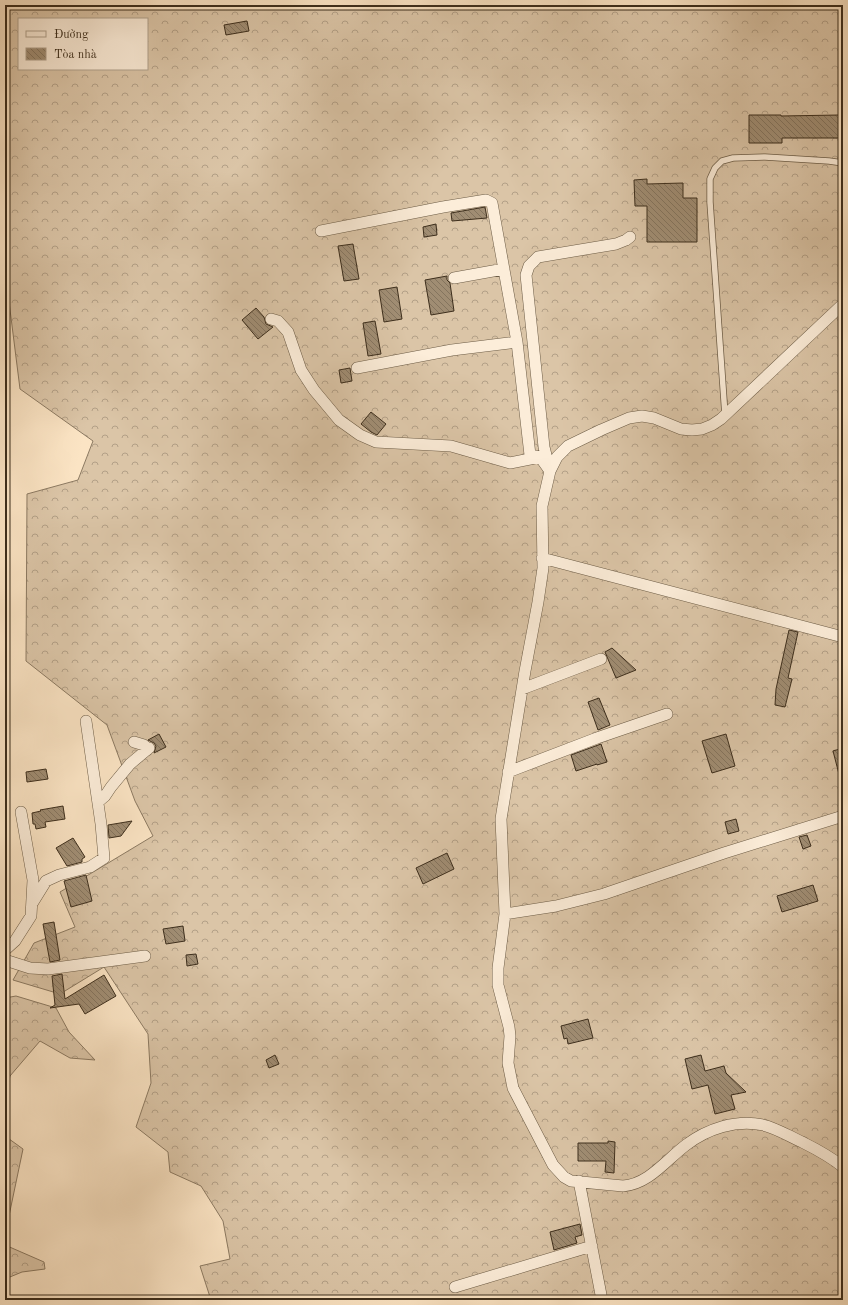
<svg xmlns="http://www.w3.org/2000/svg" width="848" height="1305" font-family="'Old Standard TT',serif">
<style>
.forest{fill:url(#forest-crowns);stroke:#8c7a62;fill-rule:evenodd}
.building{fill:url(#building-back-hatch);stroke:#3d2e1c}
.lines{fill:none;stroke-linecap:round;stroke-linejoin:round}
.service-casing{stroke:#6c5c46;stroke-width:7}
.minor-casing{stroke:#6c5c46;stroke-width:12}
.service{stroke:#fcedd9;stroke-width:5.5}
.minor{stroke:#fcedd9;stroke-width:11}
</style>
<defs>
<pattern id="forest-crowns" width="20" height="18" patternUnits="userSpaceOnUse"><rect width="20" height="18" fill="#dbc5a7"/><path d="M2 6a3 3 0 1 1 6 0M12 15a3 3 0 1 1 6 0" fill="none" stroke="#b3a087"/></pattern>
<pattern id="building-back-hatch" width="6" height="6" patternUnits="userSpaceOnUse"><rect width="6" height="6" fill="#a08d73"/><path d="M-1 5l2 2M0 0l6 6M5-1l2 2" fill="none" stroke="#84745e"/></pattern>
</defs>
<rect width="100%" height="100%" fill="#fbe4c4"/>
<filter id="stains"><feTurbulence type="fractalNoise" baseFrequency=".005" numOctaves="4"/><feColorMatrix values="0 0 0 0 .2 0 0 0 0 .09 0 0 0 0 .02 0 0 0 .5 -.17"/></filter>
<radialGradient id="worn" r=".72"><stop offset=".6" stop-color="#630" stop-opacity="0"/><stop offset="1" stop-color="#630" stop-opacity=".3"/></radialGradient>
<path class="forest" d="M5,5h838v1295h-632l-11,-34 30,-7 -7,-38 -22,-35 -31,-14 -2,-20 -32,-25 15,-44 -3,-49 -44,-67 -44,27 -47,-14 21,-37 41,-16 -15,-35 93,-56 -18,-35 -28,-76 -81,-64 1,-167 51,-14 15,-39 -73,-52 -15,-119zM19,19h128v50h-128z
M16,996l40,12 13,24 26,28 -25,-2 -30,-17 -30,35 -5,21v-99z
M5,1136l18,13 -18,86z
M5,1245l39,17 1,7 -23,3 -17,7z"/>
<path class="building" d="M247,21l2,10 -23,4 -2,-10z
M749,115h32v1l58,-1v23h-57v5h-33z
M647,179v5l36,-1v15h14v44h-50v-36h-12l-1,-26z
M485,207l2,11 -35,3 -1,-8z
M436,224l1,11 -13,2 -1,-10z
M353,244l6,35 -15,2 -6,-35z
M447,276v4l3,3 4,28 -23,4 -6,-35z
M397,287l5,32 -18,3 -5,-32z
M256,308l8,9 2,7 7,3 -15,12 -16,-19z
M375,321l6,33 -13,2 -5,-33z
M350,368l2,13 -11,2 -2,-13z
M371,412l15,12 -9,11 -6,-3 -10,-8z
M789,630l9,2 -10,46 4,1 -7,28 -10,-2 1,-16z
M612,648l24,22 -20,8 -11,-26z
M599,698l11,27 -12,5 -10,-28z
M159,734l7,13 -12,6 2,-7 -2,-3 -6,-3z
M726,734l9,32 -23,7 -10,-32z
M601,744l6,18 -10,3v-1l-21,7 -5,-16z
M843,748v29l-3,1 -7,-27z
M46,769l2,10 -21,3 -1,-10z
M63,806l2,13 -20,3 1,5 -10,2 -1,-5h-2l-1,-11 9,-2 -1,-1z
M736,819l3,12 -11,3 -3,-12z
M132,821l-11,15 -12,2 -1,-13z
M807,835l4,11 -8,3 -4,-12z
M73,838l12,19 -3,2v3l-15,4 -11,-18z
M447,853l7,16 -31,15 -7,-16z
M86,875l6,26 -21,6 -7,-26z
M813,885l5,16 -36,11 -5,-16z
M54,922l6,38 -10,2 -7,-38z
M183,926l2,15 -19,3 -3,-15z
M196,954l2,10 -11,2 -1,-11z
M62,974l3,25 39,-24 12,21 -31,18 -6,-10 -29,4 5,-3 -3,-29z
M588,1019l5,19 -25,6 -1,-6 -3,1 -3,-13z
M275,1055l4,9 -10,4 -3,-8z
M701,1055l4,16 19,-5 2,7 20,19 -15,3 4,14 -20,5 -7,-29 -16,4 -7,-30z
M608,1141l7,1 -1,31 -9,-1 1,-11h-28v-18h30z
M580,1224l2,11 -7,2 2,6 -23,7 -4,-18z"/>
<g class="lines">
<defs>
<path id="service" d="M725,415l-15,-213v-23l5,-11 7,-7 11,-3 32,-1 64,4 14,2"/>
<path id="minor" d="M321,231l122,-24 43,-7 6,3 25,139 13,113 10,2
M454,278l50,-9
M843,304l-122,115 -9,6 -10,4 -10,1 -11,-1 -27,-11 -12,-2 -13,2 -28,12 -33,16 -11,11 -7,14 -8,35 1,62 -5,34 -13,69 -24,148 4,95 -7,54v17l11,42 1,9 -2,27 5,25 40,77 11,12 7,4 52,5c26,-2 43,-26 63,-41 21,-16 50,-26 77,-20 13,3 26,11 39,17 14,7 29,15 41,25
M271,319l7,2 10,11 13,38 13,20 25,30 21,15 16,7 75,4 59,17 30,-6 10,14 -6,-24 -18,-172 3,-9 9,-9 78,-13 10,-4 4,-3
M357,368l95,-18 65,-8
M542,558l301,79
M522,689l79,-30
M134,742l10,3 3,5
M508,772l89,-34 70,-24
M98,802l7,-6 6,-9 19,-23 19,-16
M33,902l13,-21 13,-6 31,-8 14,-9 -3,-34 -15,-103
M505,914l51,-8 48,-12 120,-41 119,-37
M5,950l10,-9 16,-25 2,-36 -12,-68
M5,960l25,8 18,1 97,-13
M579,1181l23,119
M455,1287l137,-41"/>
</defs>
<use href="#service" class="service-casing"/>
<use href="#minor" class="minor-casing"/>
<use href="#service" class="service"/>
<use href="#minor" class="minor"/>
</g>
<rect width="848" height="1305" fill="none" stroke="#fbe4c4" stroke-width="20"/>
<rect x="6" y="6" width="836" height="1293" fill="none" stroke="#3d2e1c" stroke-width="2"/>
<rect x="10" y="10" width="828" height="1285" fill="none" stroke="#3d2e1c"/>
<rect x="18" y="18" width="130" height="52" fill="#fcedd9" stroke="#b0a18d"/>
<rect x="26" y="31" width="20" height="6" fill="#fcedd9" stroke="#b0a18d"/>
<text x="54" y="38" font-size="12" fill="#3d2e1c">Đường</text>
<rect x="26" y="48" width="20" height="12" fill="url(#building-back-hatch)" stroke="#b0a18d"/>
<text x="54" y="58" font-size="12" fill="#3d2e1c">Tòa nhà</text>
<rect width="100%" height="100%" filter="url(#stains)"/>
<rect width="100%" height="100%" fill="url(#worn)"/>
</svg>
